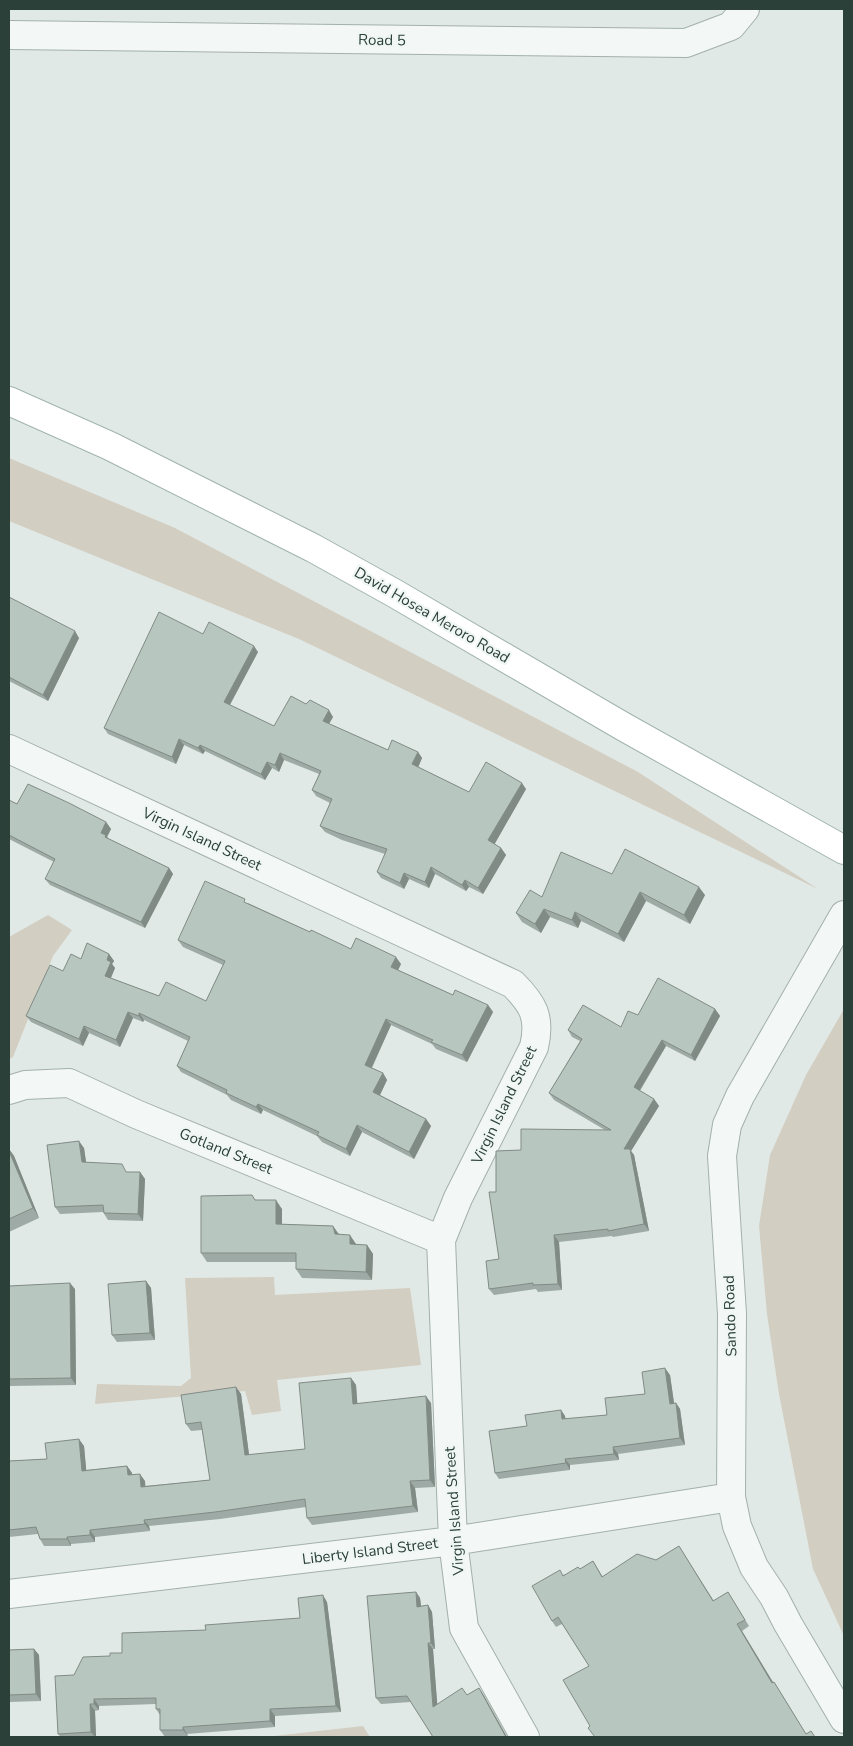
<svg xmlns="http://www.w3.org/2000/svg" width="853" height="1746" font-family="'Nunito Sans',sans-serif">
<style>
.green{fill:#d3cec2}
.lines{fill:none;stroke-linecap:round;stroke-linejoin:round}
.minor-casing{stroke:#a3b0ab;stroke-width:30}
.major-casing{stroke:#a0b4ac;stroke-width:30}
.minor{stroke:#f3f7f6;stroke-width:28}
.major{stroke:#fff;stroke-width:28}
.wall{fill:#9eaaa5}
.shaded-wall{fill:#818b86}
.building{fill:#b8c6c0;stroke:#818b86}
.labels{text-anchor:middle;dominant-baseline:central;stroke-width:4.5;stroke-linejoin:round;paint-order:stroke}
.street-label{font-size:15px;fill:#2a4038;stroke:#f0f6f4}
</style>
<rect width="100%" height="100%" fill="#e1e9e6"/>
<path class="green" d="M9,458l166,70 463,244 180,117 -519,-250 -290,-118z
M48,915l24,15 -19,26 -40,101 -4,2v-122z
M844,1009v627l-31,-67 -34,-175 -12,-80 -8,-88 11,-71 36,-80z
M274,1277l1,18 135,-7 11,77 -144,15 4,31 -29,4 -7,-24 -150,13 2,-20 84,2 10,-8 -6,-100z
M363,1726l7,11h-105z"/>
<g class="lines">
<defs>
<path id="minor" d="M9,35l677,8 45,-17 14,-17
M9,749l504,235c20,20 28,33 21,63l-76,151 -17,42 12,301 11,87 61,109
M844,915l-104,181 -13,29 -5,31 10,158 -1,183 6,29 17,41 20,30 14,27 56,95
M9,1090l16,-5 44,-2 67,31 305,126
M9,1594l444,-53 278,-44"/>
<path id="major" d="M9,401l101,45 203,102 81,45 230,134 220,123"/>
</defs>
<use href="#minor" class="minor-casing"/>
<use href="#major" class="major-casing"/>
<use href="#minor" class="minor"/>
<use href="#major" class="major"/>
</g>
<path class="wall" d="M9,597l70,41 -31,63 -39,-20z
M203,634l55,18 -28,53 44,21 32,-22 27,13 -4,7 59,26 30,2 4,6 -4,9 51,25 57,-3 -32,55 7,4 5,7 -23,39 -14,-7 -3,4 -31,-17 -6,14 -20,-9 -5,10 -23,-11 -4,-6 8,-18 -43,-14 -17,-8 -5,-6 10,-23 -14,-7 -4,-6 7,-16 -35,-14 -5,12 -7,-4 -7,12 -60,-29 -2,3 -19,-9 -8,19 -68,-30 -4,-6z
M9,800l8,4 89,18 5,7 -4,8 2,2 60,29 4,6 -28,54 -95,-43 -5,-6 9,-17 -45,-23z
M612,874l93,21 -15,29 -44,-23 -22,41 -43,-21 -3,7 -28,-11 -9,16 -19,-11 -6,-9 26,-16z
M248,903l62,29 41,17 50,15 -3,6 55,25 35,10 5,7 -26,50 -31,-13 -4,-5 -41,-19 -19,43 11,5 4,7 -7,15 46,24 5,7 -17,33 -52,-27 -12,24 -28,-14 -5,-6 -54,-26 -2,4 -30,-14 -4,-5 -46,-23 -4,-6 11,-25 -44,-21 -1,2 -10,-4 -13,29 -31,-14 -6,13 -52,-24 -5,-6 37,-45 18,-12 28,-5 5,7 -2,3 3,4 -4,10 48,18 47,5 17,-36 -40,-18 -5,-7z
M715,1009l5,7 -25,45 -29,-15 -26,45 14,8 5,7 -28,45 3,4 15,76 -36,6 -1,-1 -53,6 3,48 -24,2 -2,-3 -42,6 -5,-6 10,-30 -3,-67 25,-42 84,-20 -51,-30 -5,-7 31,-52 -8,-4 -4,-7 53,-3 17,-12z
M84,1148l2,14 41,10h13l5,7 -2,42 -35,-1 -5,-8 -43,2 -5,-7z
M9,1149l5,7 25,62 -30,14z
M256,1200l26,9v15l51,2 6,8 17,10v1h11l6,9 -1,26 -70,-2 -6,-9v-7h-89l-6,-9z
M146,1281l5,7 4,52 -38,2 -5,-7z
M9,1286l66,3 1,96 -67,1z
M670,1375l4,28h2l4,6 5,36 -67,9 1,6 -49,5v5l-71,9 -4,-6 32,-47 34,-16 4,6v3l42,-4 38,-21z
M351,1378l5,7 1,18h74l4,84 -20,1 3,24 -106,13 -5,-7 -1,-11 -86,12 -71,7 1,5 -55,6v5l-24,2v2h-27l-4,-7 -2,-5 -29,3v-76l38,-2 37,-13 2,24 41,-4 5,7v2l13,6v5l65,-6 -8,-50 -11,1 -5,-7 50,-37 5,7 8,61 56,-6z
M679,1546l35,55 14,-9 21,34 -7,5 31,51h1l4,6 28,46 9,3 -225,-11 -1,-60 -27,-42 -6,3 -4,-6 11,-46 17,-6 13,-8 10,16 53,-17z
M416,1592l4,6 1,8 7,-1 4,7 3,37h-2l4,56 30,-10 12,-7 4,6 24,43h-74l-22,-35 -30,2 -5,-6z
M327,1602l14,110 -66,4v11l-88,7 1,2 -23,1 -5,-7v-15l-4,-6v-5l-57,2v4l-4,1 1,26h-35l-3,-3 16,-59 36,-19 96,-26 94,-12z
M34,1649l5,6 2,46 -32,1v-52z"/>
<path class="shaded-wall" d="M75,631l4,7 -31,63 -5,-6z
M254,646l4,6 -30,56 -4,-6z
M329,710l4,7 -6,10 -4,-6z
M179,739l5,6 -8,19 -4,-7z
M200,745l5,6 -2,3 -5,-6z
M418,752l4,6 -5,12 -5,-6z
M280,753l4,7 -5,12 -4,-7z
M267,762l5,6 -7,12 -4,-6z
M522,783l4,6 -33,58 -5,-7z
M106,822l5,7 -4,8 3,4 -4,-2 -5,-6z
M501,848l5,7 -23,39 -5,-6z
M431,867l4,7 -6,14 -4,-6z
M169,868l4,6 -28,54 -4,-6z
M404,873l5,6 -5,10 -4,-6z
M465,880l4,7 -3,4 -4,-6z
M699,887l6,8 -15,29 -6,-9z
M640,892l6,9 -22,41 -6,-8z
M544,909l6,8 -9,16 -6,-9z
M575,912l6,9 -3,7 -6,-8z
M109,954l5,7 -2,3 3,4 -6,14 -4,-6 2,-16z
M396,957l5,7 -5,10 -5,-7z
M488,1005l5,7 -26,50 -5,-7z
M715,1009l5,7 -25,45 -4,-6z
M128,1012l5,6 -13,29 -4,-7z
M139,1013l5,7 -1,2 -4,-6z
M386,1019l5,6 -21,46 -5,-6z
M84,1026l5,7 -6,13 -4,-7z
M662,1040l4,6 -28,47 -4,-6z
M383,1073l4,7 -9,19 -5,-7z
M654,1099l5,7 -28,45 3,4 15,76 -5,-7 -20,-75z
M258,1104l5,6 -2,4 -5,-7z
M426,1119l5,7 -17,33 -5,-7z
M357,1125l5,7 -12,24 -4,-7z
M79,1141l5,7 3,21 -5,-7z
M9,1149l5,7 25,62 -6,-10 -24,-57z
M140,1172l5,7 -2,42 -5,-7z
M276,1200l6,9v24l-6,-9z
M333,1226l6,9 -4,-1z
M350,1235l6,9v9l-6,-9z
M554,1235l5,7 3,48 -4,-6z
M367,1245l6,9 -1,26 -6,-8z
M146,1281l5,7 4,52 -5,-7z
M70,1283l5,6 1,96 -5,-7z
M665,1368l5,7 5,35 -5,-6z
M351,1378l5,7 2,26 -5,-7z
M236,1387l5,7 9,68 -5,-7z
M426,1396l5,7 4,84 -5,-7z
M676,1403l4,6 5,36 -5,-7z
M561,1410l4,6 2,9 -5,-6z
M79,1439l5,7 3,32 -5,-7z
M613,1447l5,7 1,6 -5,-6z
M565,1459l5,6v5l-4,-7z
M127,1466l5,7 1,9 -5,-7z
M140,1474l5,7 1,13 -5,-7z
M410,1481l5,7 3,24 -5,-6z
M144,1520l5,6 1,5 -5,-7z
M90,1530l5,7v5l-5,-7z
M67,1537l4,7v2l-4,-7z
M416,1592l4,6 2,15 -5,-6z
M323,1595l4,7 14,110 -5,-6z
M428,1605l4,7 3,37 -4,-6z
M737,1624l5,7 35,58 -5,-6z
M428,1643l5,6 5,64 -5,-6z
M34,1649l5,6 2,46 -5,-7z
M479,1688l4,6 24,43h-1z
M94,1699l5,7v4l-5,-6z
M90,1704l5,7 1,26h-1l-4,-5z
M270,1709l5,7v11l-5,-6z
M183,1727l4,7 1,2 -5,-6z"/>
<path class="building" d="M9,597l66,34 -32,64 -34,-18z
M159,612l44,22 6,-12 45,24 -30,56 50,24 17,-30 15,8 4,-4 19,10 -6,11 65,29 4,-10 26,12 -6,12 57,28 17,-30 36,21 -34,57 13,8 -23,40 -13,-8 -3,5 -31,-18 -6,15 -21,-9 -4,10 -23,-11 10,-23 -49,-16 -18,-7 12,-27 -20,-9 9,-19 -41,-18 -5,12 -8,-3 -6,12 -61,-29 -2,3 -19,-9 -7,18 -68,-29z
M28,784l41,19 37,19 -5,11 5,2 -1,2 64,31 -28,54 -96,-43 10,-20 -46,-24v-35l8,4z
M625,849l74,38 -15,28 -44,-23 -22,42 -43,-22 -3,8 -28,-11 -9,15 -19,-11 14,-23 12,7 19,-45 51,22z
M205,881l40,18 -1,3 66,30 1,-2 40,19 5,-11 40,19 -5,10 62,28 2,-5 33,15 -26,50 -31,-13 2,-2 -47,-21 -21,46 18,8 -10,19 53,27 -17,33 -52,-27 -11,24 -29,-14 2,-3 -61,-28 -2,3 -30,-14 1,-3 -50,-24 13,-29 -51,-24v3l-11,-4 -12,28 -32,-14 -5,13 -53,-23 24,-51 13,6 8,-17 10,5 6,-16 22,11 -2,6 4,2 -6,14 54,20 7,-14 40,19 19,-40 -47,-21z
M658,978l57,31 -24,46 -29,-15 -28,47 20,12 -30,50h6l14,75 -36,7v-2l-54,6 4,49 -25,1v-2l-44,6 -3,-28 13,-2 -10,-67h7v-41l25,-1v-21l90,1 -62,-37 33,-54 -14,-9 15,-25 38,22 7,-16 10,4z
M79,1141l3,21 40,2 4,8h14l-2,42 -34,-1 -1,-8 -48,2 -8,-62z
M9,1151l24,57 -24,11z
M252,1195l3,5h21v24l57,2 2,8 15,1v9l17,1 -1,27 -70,-3v-16h-95v-57z
M146,1281l4,52 -38,2 -4,-51z
M70,1283l1,95 -62,1v-93z
M665,1368l5,36 6,-1 4,35 -67,9 1,7 -49,5 1,4 -71,10 -6,-42 38,-5 -2,-11 36,-5 1,9 45,-4 -2,-17 40,-4 -3,-22z
M351,1378l2,26 73,-8 4,84 -20,1 3,25 -106,12 -2,-19 -90,13 -71,8 1,4 -55,6v5l-23,2v2h-27l-4,-12 -27,3v-69l38,-2 -2,-16 34,-4 3,32 45,-5 1,9 12,-1 1,13 69,-7 -9,-58 -15,2 -5,-29 55,-8 9,68 60,-6 -6,-66z
M679,1546l34,55 15,-9 17,28 -8,4 35,59 2,-1 32,52 5,-3 4,6h-220l-7,-9 2,-2 -27,-46 26,-14 -31,-49 -6,4 -20,-35 28,-16 3,6 15,-9 2,2 13,-8 9,16 35,-23 19,6z
M416,1592l1,15 11,-2 3,38h-3l5,64 29,-19 5,7 12,-7 27,49h-73l-26,-41 -31,2 -9,-102z
M323,1595l13,111 -66,3v12l-87,6v3h-23v-21h-4v-11l-62,1v5h-4l1,28 -33,2 -3,-58 19,-1 9,-18 27,-1v-3h12v-20l84,-3 -1,-5 95,-7 -2,-20z
M34,1649l2,45 -27,1v-45z"/>
<g class="labels">
<g class="street-label">
<text transform="translate(382 40) rotate(1)">Road 5</text>
<text transform="translate(432 615) rotate(30)">David Hosea Meroro Road</text>
<text transform="translate(202 839) rotate(25)">Virgin Island Street</text>
<text transform="translate(504 1105) rotate(-64)">Virgin Island Street</text>
<text transform="translate(226 1151) rotate(22)">Gotland Street</text>
<text transform="translate(730 1316) rotate(-92)">Sando Road</text>
<text transform="translate(454 1511) rotate(-94)">Virgin Island Street</text>
<text transform="translate(370 1551) rotate(-7)">Liberty Island Street</text>
</g>
</g>
<rect width="853" height="1746" fill="none" stroke="#2a4038" stroke-width="20"/>
</svg>
